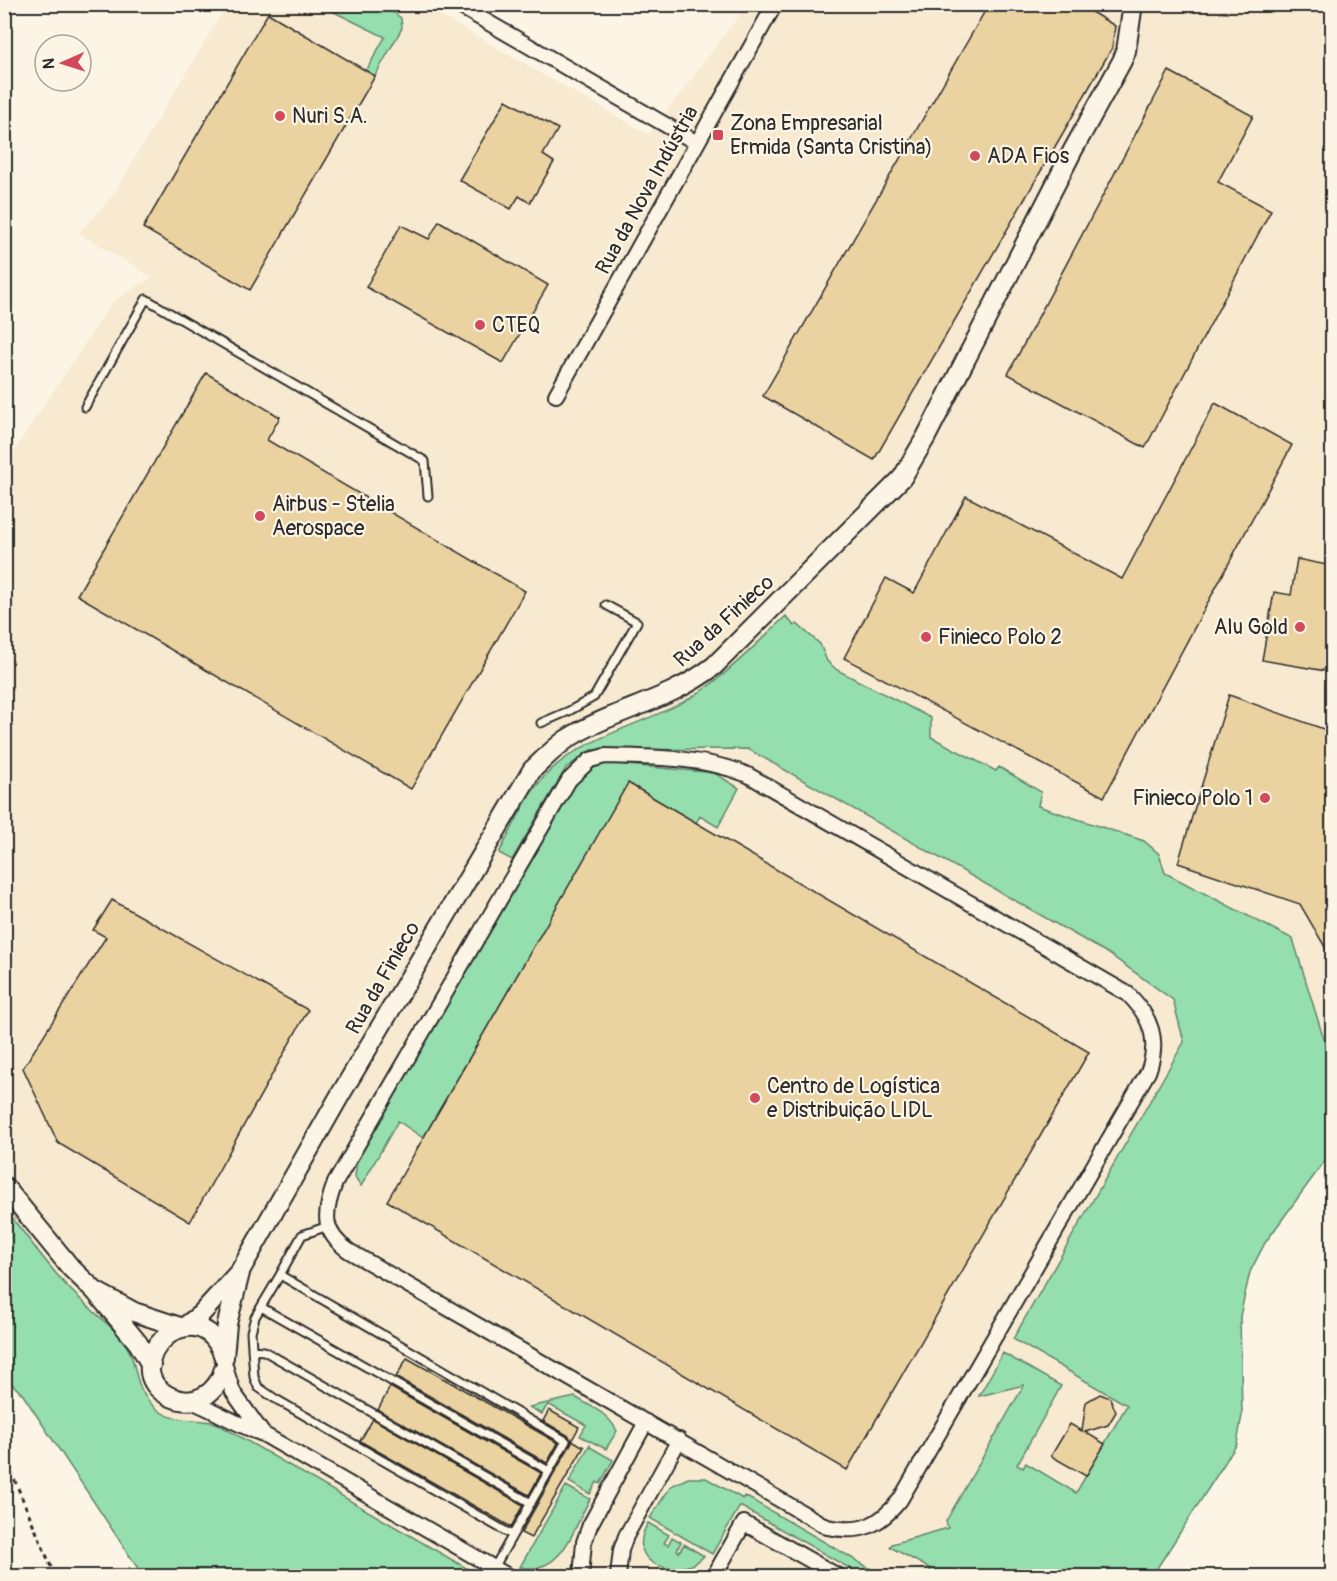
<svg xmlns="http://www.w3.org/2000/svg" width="1337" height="1581" font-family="Pangolin,sans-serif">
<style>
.built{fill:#f7ead1}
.green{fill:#95deae;stroke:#60846c;stroke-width:1.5}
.building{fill:#ebd2a1;stroke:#2b2b2b;stroke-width:1.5}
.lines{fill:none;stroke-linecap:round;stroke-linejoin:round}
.service-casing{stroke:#2b2b2b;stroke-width:11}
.minor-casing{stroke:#2b2b2b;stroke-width:18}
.tertiary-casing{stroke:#2b2b2b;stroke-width:22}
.path{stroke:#2b2b2b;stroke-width:3;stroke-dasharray:4.5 4.5;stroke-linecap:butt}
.service{stroke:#fcf5e5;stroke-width:7}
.minor{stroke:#fcf5e5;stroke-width:14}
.tertiary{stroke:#fcf5e5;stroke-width:18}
.poi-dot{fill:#d1495b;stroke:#fcf5e5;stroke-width:2}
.labels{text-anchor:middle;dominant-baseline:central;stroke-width:4.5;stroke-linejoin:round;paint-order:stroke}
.poi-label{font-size:21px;fill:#2b2b2b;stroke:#fcf5e5;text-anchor:start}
.street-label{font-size:21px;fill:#2b2b2b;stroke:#fcf5e5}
</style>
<rect width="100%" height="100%" fill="#fcf5e5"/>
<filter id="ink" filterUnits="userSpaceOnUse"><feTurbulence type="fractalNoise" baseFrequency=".0167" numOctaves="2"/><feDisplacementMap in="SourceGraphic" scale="12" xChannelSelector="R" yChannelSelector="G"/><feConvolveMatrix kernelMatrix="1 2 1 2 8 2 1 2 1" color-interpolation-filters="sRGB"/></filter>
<g filter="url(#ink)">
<path class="built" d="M227,5h195l227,130 98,-130h585v1146l-67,92 -15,29 -10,44 2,99 -5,29 -85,132h-1009l-120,-181 -18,-18 -1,-911 108,-164 40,-25 -73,-44 31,-34z"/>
<path class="green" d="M320,5c25,-1 61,-5 81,13l1,10 -27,48 -9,-5 19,-34z
M786,616l8,10 3,-2 23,20 7,17 10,9 94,48v19l65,34 3,-4 42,25 -3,14 106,35 15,13 6,19 128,66 39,127v85l-67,92 -15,29 -10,44 2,99 -5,29 -85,132h-225l4,-7 -41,-22 2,-3 56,-16 -2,-7 78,-136 -45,11 24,-43 58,33 -44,79 6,3 3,-5 50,30 51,-88 -114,-66 171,-297 -11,-42 -64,-46 -361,-205 -157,1 -25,18 -54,92 -13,-7c12,-22 23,-48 38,-68 42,-54 118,-59 170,-98 28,-20 53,-47 79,-71z
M604,763l102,9 10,2 23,14 -21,39 -18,-11 -4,7 -68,-39 -205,354 -25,-17 -37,65 -6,-9 2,-16 218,-378 8,-10z
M5,1209c20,25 39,51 60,75 18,20 40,35 57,55 19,23 7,48 36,71 16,13 40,8 58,13l264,153h-337l-120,-181 -18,-18z
M575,1397c17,10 33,16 42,34l-11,18 -26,-13 6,-11 -38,-21 -6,10 -13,-7z
M590,1444v3l23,13 -13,24 -3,-2 -7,12 -21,-12z
M688,1478h18l37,21 2,-3 138,80h-20l-123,-70 -28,48 -62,-36 21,-32z
M566,1486l24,13c-17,29 -27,77 -70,68z
M648,1523l21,12 -5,8 4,2 4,-8 9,5 -4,8 2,2 5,-8 20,12c-23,25 -82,11 -56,-33z"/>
<path class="building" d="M989,4h89l37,22 -3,22 -238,412 -111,-64z
M268,13l107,63 -125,214 -107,-62z
M1169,71l84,45 -35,66 53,28 -126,238 -137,-74z
M506,100l52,29 -15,26 11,7 -24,41 -11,-7 -8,13 -52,-29z
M439,221l109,64 -45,78 -137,-76 35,-62 28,14z
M206,373l74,44 -13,23 258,151 -114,198 -334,-194z
M1215,403l77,42 -188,352 -260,-139 42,-80 28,15 52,-97 156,83z
M1297,559l35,7v106l-70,-12 12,-68 17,3z
M1229,695l103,37v138l-7,24 7,14v51l-32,-55 -122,-41z
M628,783l461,269 -242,418 -460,-269z
M112,900l196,110 -118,212 -132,-79 -35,-75 83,-131 -13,-7z
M407,1358l151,85 -11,20 -151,-86z
M390,1387l151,86 -12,22 -151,-85z
M1100,1394l10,4 6,14 -8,13 -23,7 20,12 -19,32 -35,-20 19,-32 12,7 4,-29z
M549,1410l30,17 -7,13 12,7 -53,91 -10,-5 51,-91 -3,-6 -26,-15z
M373,1419l150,86 -12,22 -151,-86z"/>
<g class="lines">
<defs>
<path id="service" d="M85,407l61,-108 279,162 3,35
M541,723l28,-12 25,-14 43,-75 -31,-17
M328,1226l-26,9 -22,40 286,166 -72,127
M280,1275l-25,42 -4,15 3,45 4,10 16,11 238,137
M261,1307l288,164
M252,1350l12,1 267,152"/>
<path id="minor" d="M456,4l241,139
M556,395l219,-391
M605,756c46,1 100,1 143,19l380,219c23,23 32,46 20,78l-248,428c-21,26 -39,34 -73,27l-478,-276c-28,-19 -25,-39 -14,-68l234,-403 21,-20z
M224,1364l9,28 30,42
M191,1401c25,10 47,24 72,33l245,142
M581,1576l3,-34 6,-17 56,-103
M618,1576l3,-26 5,-14 53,-96
M714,1576l30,-53 94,53"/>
<path id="tertiary" d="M4,1186l67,82 24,23 43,52 13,22
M95,1291l39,21 49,16 18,-14 39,-43 99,-174 193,-327c11,-10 22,-22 35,-31 47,-30 101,-37 147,-73l188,-188 24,-41 147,-287 49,-89 4,-10 7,-47
M224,1357c-27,-76 -114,12 -53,40 25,11 46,-4 53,-28
M224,1357l3,-33 13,-51"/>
</defs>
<use href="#service" class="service-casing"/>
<use href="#minor" class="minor-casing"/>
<use href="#tertiary" class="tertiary-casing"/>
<path class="path" d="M4,1455l51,121"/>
<use href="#service" class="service"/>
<use href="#minor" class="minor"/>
<use href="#tertiary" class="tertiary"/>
</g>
</g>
<g class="poi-dot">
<circle cx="280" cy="116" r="6"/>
<rect x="712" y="129" width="12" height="12" rx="3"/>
<circle cx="975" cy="156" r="6"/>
<circle cx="480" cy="325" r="6"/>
<circle cx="260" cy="516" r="6"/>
<circle cx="1300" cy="627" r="6"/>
<circle cx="926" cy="637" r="6"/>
<circle cx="1265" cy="798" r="6"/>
<circle cx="755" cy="1098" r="6"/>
</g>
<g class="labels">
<g class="poi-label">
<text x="292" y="116">Nuri S.A.</text>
<text x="730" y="123">Zona Empresarial<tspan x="730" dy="24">Ermida (Santa Cristina)</tspan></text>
<text x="987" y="156">ADA Fios</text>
<text x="492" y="325">CTEQ</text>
<text x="272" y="504">Airbus - Stelia<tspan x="272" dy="24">Aerospace</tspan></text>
<text x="1288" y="627" text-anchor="end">Alu Gold</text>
<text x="938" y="637">Finieco Polo 2</text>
<text x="1253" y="798" text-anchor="end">Finieco Polo 1</text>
<text x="767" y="1086">Centro de Logística<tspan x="767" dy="24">e Distribuição LIDL</tspan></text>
</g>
<g class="street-label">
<text transform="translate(647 190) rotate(-61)">Rua da Nova Indústria</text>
<text transform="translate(724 621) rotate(-42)">Rua da Finieco</text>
<text transform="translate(383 978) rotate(-60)">Rua da Finieco</text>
</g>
</g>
<rect width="1337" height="1581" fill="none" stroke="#fcf5e5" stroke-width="24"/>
<rect x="12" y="12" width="1313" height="1557" fill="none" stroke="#2b2b2b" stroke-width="2" filter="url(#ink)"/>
<g transform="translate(63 63) rotate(267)"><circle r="28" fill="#fcf5e5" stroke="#a8a49b" stroke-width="1.5"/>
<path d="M0-4.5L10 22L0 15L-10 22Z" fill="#d1495b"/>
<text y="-9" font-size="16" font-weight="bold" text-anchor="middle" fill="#2b2b2b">N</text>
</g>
</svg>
